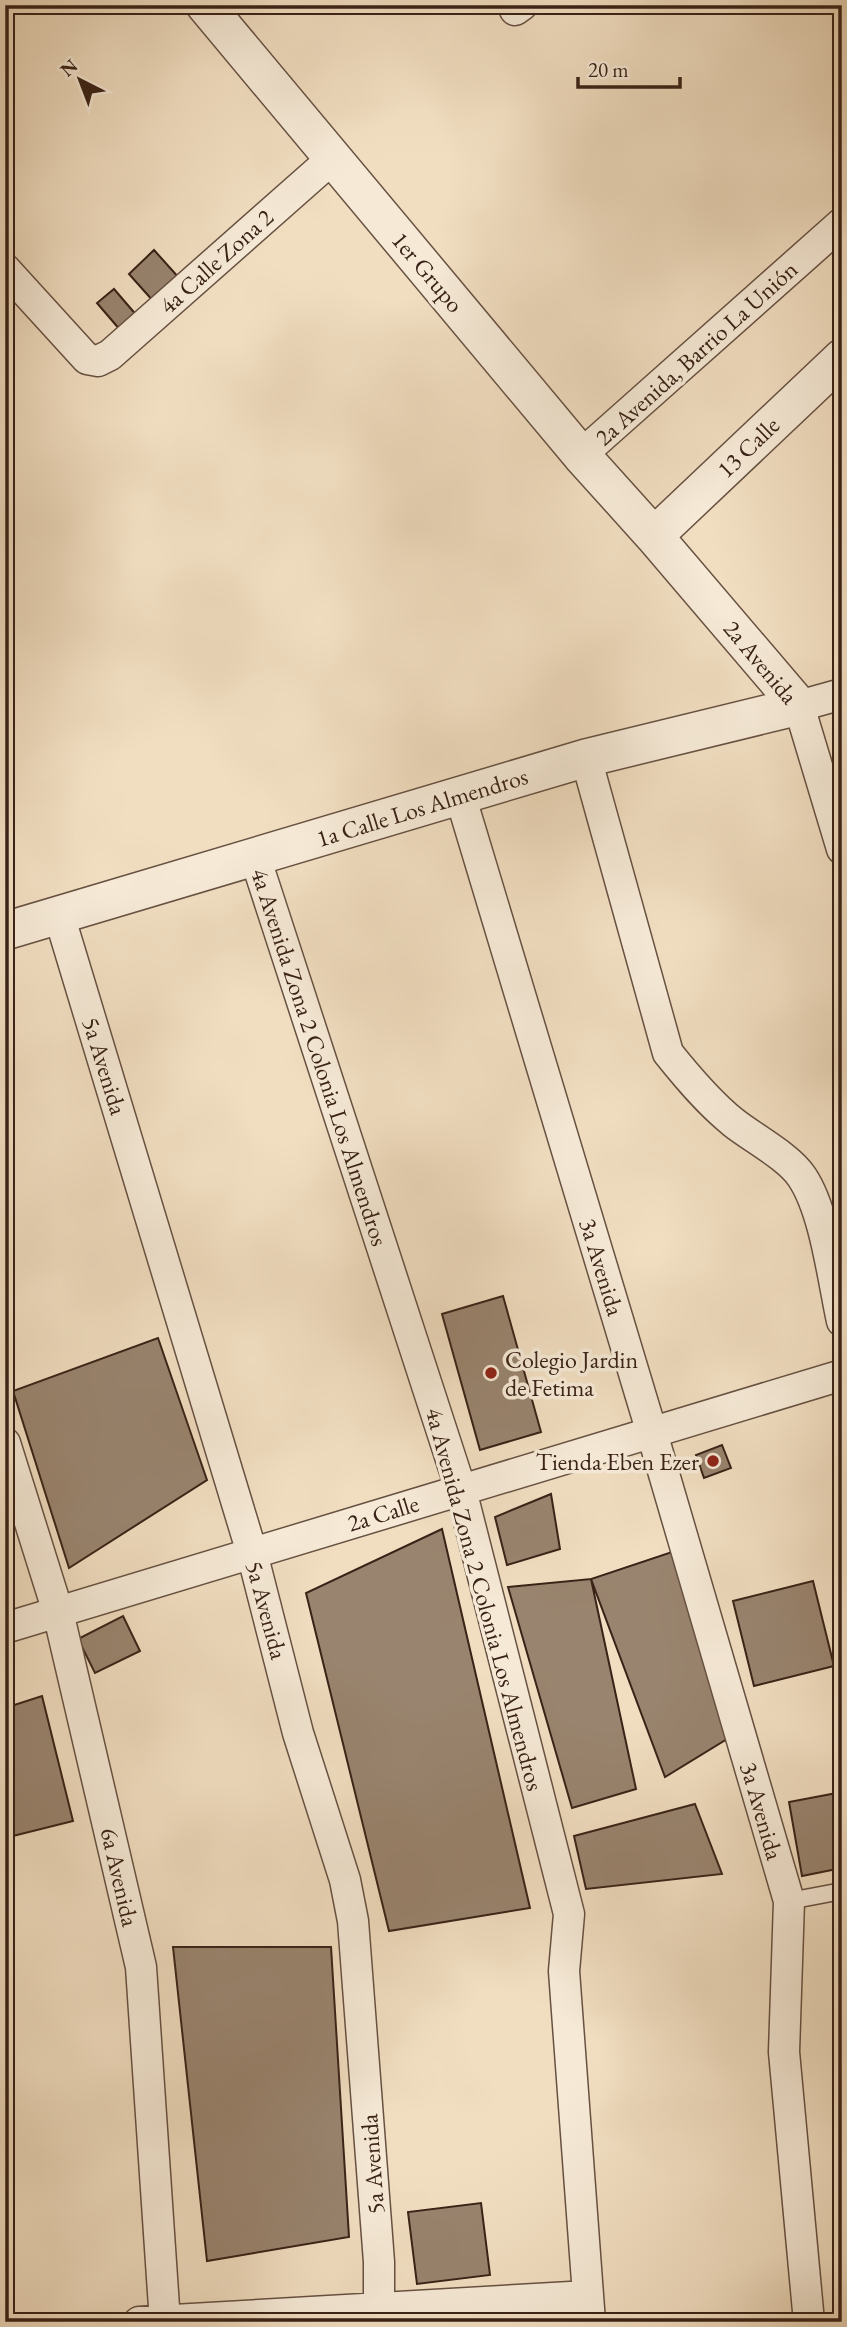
<svg xmlns="http://www.w3.org/2000/svg" width="847" height="2327" font-family="'EB Garamond',serif">
<style>
.building{fill:#99846f;stroke:#392217;stroke-width:2}
.lines{fill:none;stroke-linecap:round;stroke-linejoin:round}
.service-casing{stroke:#675142;stroke-width:19}
.minor-casing{stroke:#675142;stroke-width:33}
.tertiary-casing{stroke:#675142;stroke-width:40}
.service{stroke:#f6ead7;stroke-width:16}
.minor{stroke:#f6ead7;stroke-width:30}
.tertiary{stroke:#f6ead7;stroke-width:37}
.poi-dot{fill:#8f2418;stroke:#f6ead7;stroke-width:2.5}
.labels{text-anchor:middle;dominant-baseline:central;stroke-width:7;stroke-linejoin:round;paint-order:stroke}
.street-label{font-size:24px;fill:#392217;stroke:#f6ead7}
.poi-label{font-size:24px;fill:#392217;stroke:#f6ead7;text-anchor:start}
</style>
<rect width="100%" height="100%" fill="#f1dec1"/>
<filter id="stains"><feTurbulence type="fractalNoise" baseFrequency=".00286" numOctaves="4"/><feColorMatrix values="0 0 0 0 .2 0 0 0 0 .09 0 0 0 0 .02 0 0 0 .5 -.17"/></filter>
<radialGradient id="worn" r=".72"><stop offset=".6" stop-color="#630" stop-opacity="0"/><stop offset="1" stop-color="#630" stop-opacity=".3"/></radialGradient>
<path class="building" d="M154,250l26,29 -26,23 -25,-28z
M114,289l24,28 -17,14 -24,-28z
M503,1296l38,136 -61,18 -38,-136z
M158,1338l49,142 -138,88 -56,-177z
M722,1445l9,23 -27,10 -8,-23z
M551,1494l9,55 -53,16 -12,-48z
M442,1529l88,379 -141,23 -83,-338z
M678,1550l49,189 -62,38 -74,-198z
M591,1579l45,210 -64,19 -64,-221z
M813,1581l21,85 -80,20 -21,-85z
M123,1616l17,35 -45,22 -17,-34z
M42,1696l31,125 -68,17v-130z
M842,1792v76l-40,8 -13,-74z
M695,1804l27,70 -136,15 -12,-53z
M173,1947h158l18,290 -142,24z
M481,2203l9,72 -73,9 -9,-72z"/>
<g class="lines">
<defs>
<path id="service" d="M789,1901l53,-10"/>
<path id="minor" d="M515,10l7,-5
M5,269l82,90 11,2 12,-6 223,-197
M581,455l261,-232
M842,694l-43,12 43,143
M586,758l82,295c20,25 41,50 66,70 19,15 55,34 68,54 23,34 31,103 40,144
M460,795l192,638 137,468 -5,151 25,270
M255,857l206,633 108,424 -5,57 26,351
M59,915l193,638 46,180 47,147 8,41 26,341v60
M5,1443l53,169 83,355 24,355
M5,1628l837,-253
M139,2322l449,-26"/>
<path id="tertiary" d="M654,536l188,-178
M5,931l581,-173 213,-52 -145,-170 -73,-81 -376,-450"/>
</defs>
<use href="#service" class="service-casing"/>
<use href="#minor" class="minor-casing"/>
<use href="#tertiary" class="tertiary-casing"/>
<use href="#service" class="service"/>
<use href="#minor" class="minor"/>
<use href="#tertiary" class="tertiary"/>
</g>
<g class="poi-dot">
<circle cx="491" cy="1373" r="7"/>
<circle cx="713" cy="1461" r="7"/>
</g>
<g class="labels">
<g class="street-label">
<text transform="translate(216 261) rotate(-42)">4a Calle Zona 2</text>
<text transform="translate(428 272) rotate(50)">1er Grupo</text>
<text transform="translate(696 353) rotate(-42)">2a Avenida, Barrio La Unión</text>
<text transform="translate(748 447) rotate(-44)">13 Calle</text>
<text transform="translate(761 662) rotate(50)">2a Avenida</text>
<text transform="translate(422 807) rotate(-17)">1a Calle Los Almendros</text>
<text transform="translate(320 1057) rotate(72)">4a Avenida Zona 2 Colonia Los Almendros</text>
<text transform="translate(105 1066) rotate(73)">5a Avenida</text>
<text transform="translate(602 1267) rotate(73)">3a Avenida</text>
<text transform="translate(383 1513) rotate(-17)">2a Calle</text>
<text transform="translate(485 1599) rotate(75)">4a Avenida Zona 2 Colonia Los Almendros</text>
<text transform="translate(267 1610) rotate(75)">5a Avenida</text>
<text transform="translate(762 1811) rotate(74)">3a Avenida</text>
<text transform="translate(120 1877) rotate(77)">6a Avenida</text>
<text transform="translate(372 2164) rotate(-94)">5a Avenida</text>
</g>
<g class="poi-label">
<text x="505" y="1359">Colegio Jardin<tspan x="505" dy="28">de Fetima</tspan></text>
<text x="699" y="1461" text-anchor="end">Tienda Eben Ezer</text>
</g>
</g>
<rect width="847" height="2327" fill="none" stroke="#f1dec1" stroke-width="28"/>
<rect x="7" y="7" width="833" height="2313" fill="none" stroke="#392217" stroke-width="3.5"/>
<rect x="14" y="14" width="819" height="2299" fill="none" stroke="#392217" stroke-width="2"/>
<g transform="translate(80 80) rotate(318)" stroke="#f6ead7" stroke-width="5" paint-order="stroke">
<path d="M0-5L12 26L0 18L-12 26Z" fill="#392217"/>
<text y="-10" font-size="19" font-weight="bold" text-anchor="middle" fill="#392217">N</text>
</g>
<path d="M578 77v10h102v-10" fill="none" stroke="#392217" stroke-width="3.5"/>
<text x="588" y="77" font-size="21" fill="#392217" stroke="#f6ead7" stroke-width="5" paint-order="stroke">20 m</text>
<rect width="100%" height="100%" filter="url(#stains)"/>
<rect width="100%" height="100%" fill="url(#worn)"/>
</svg>
